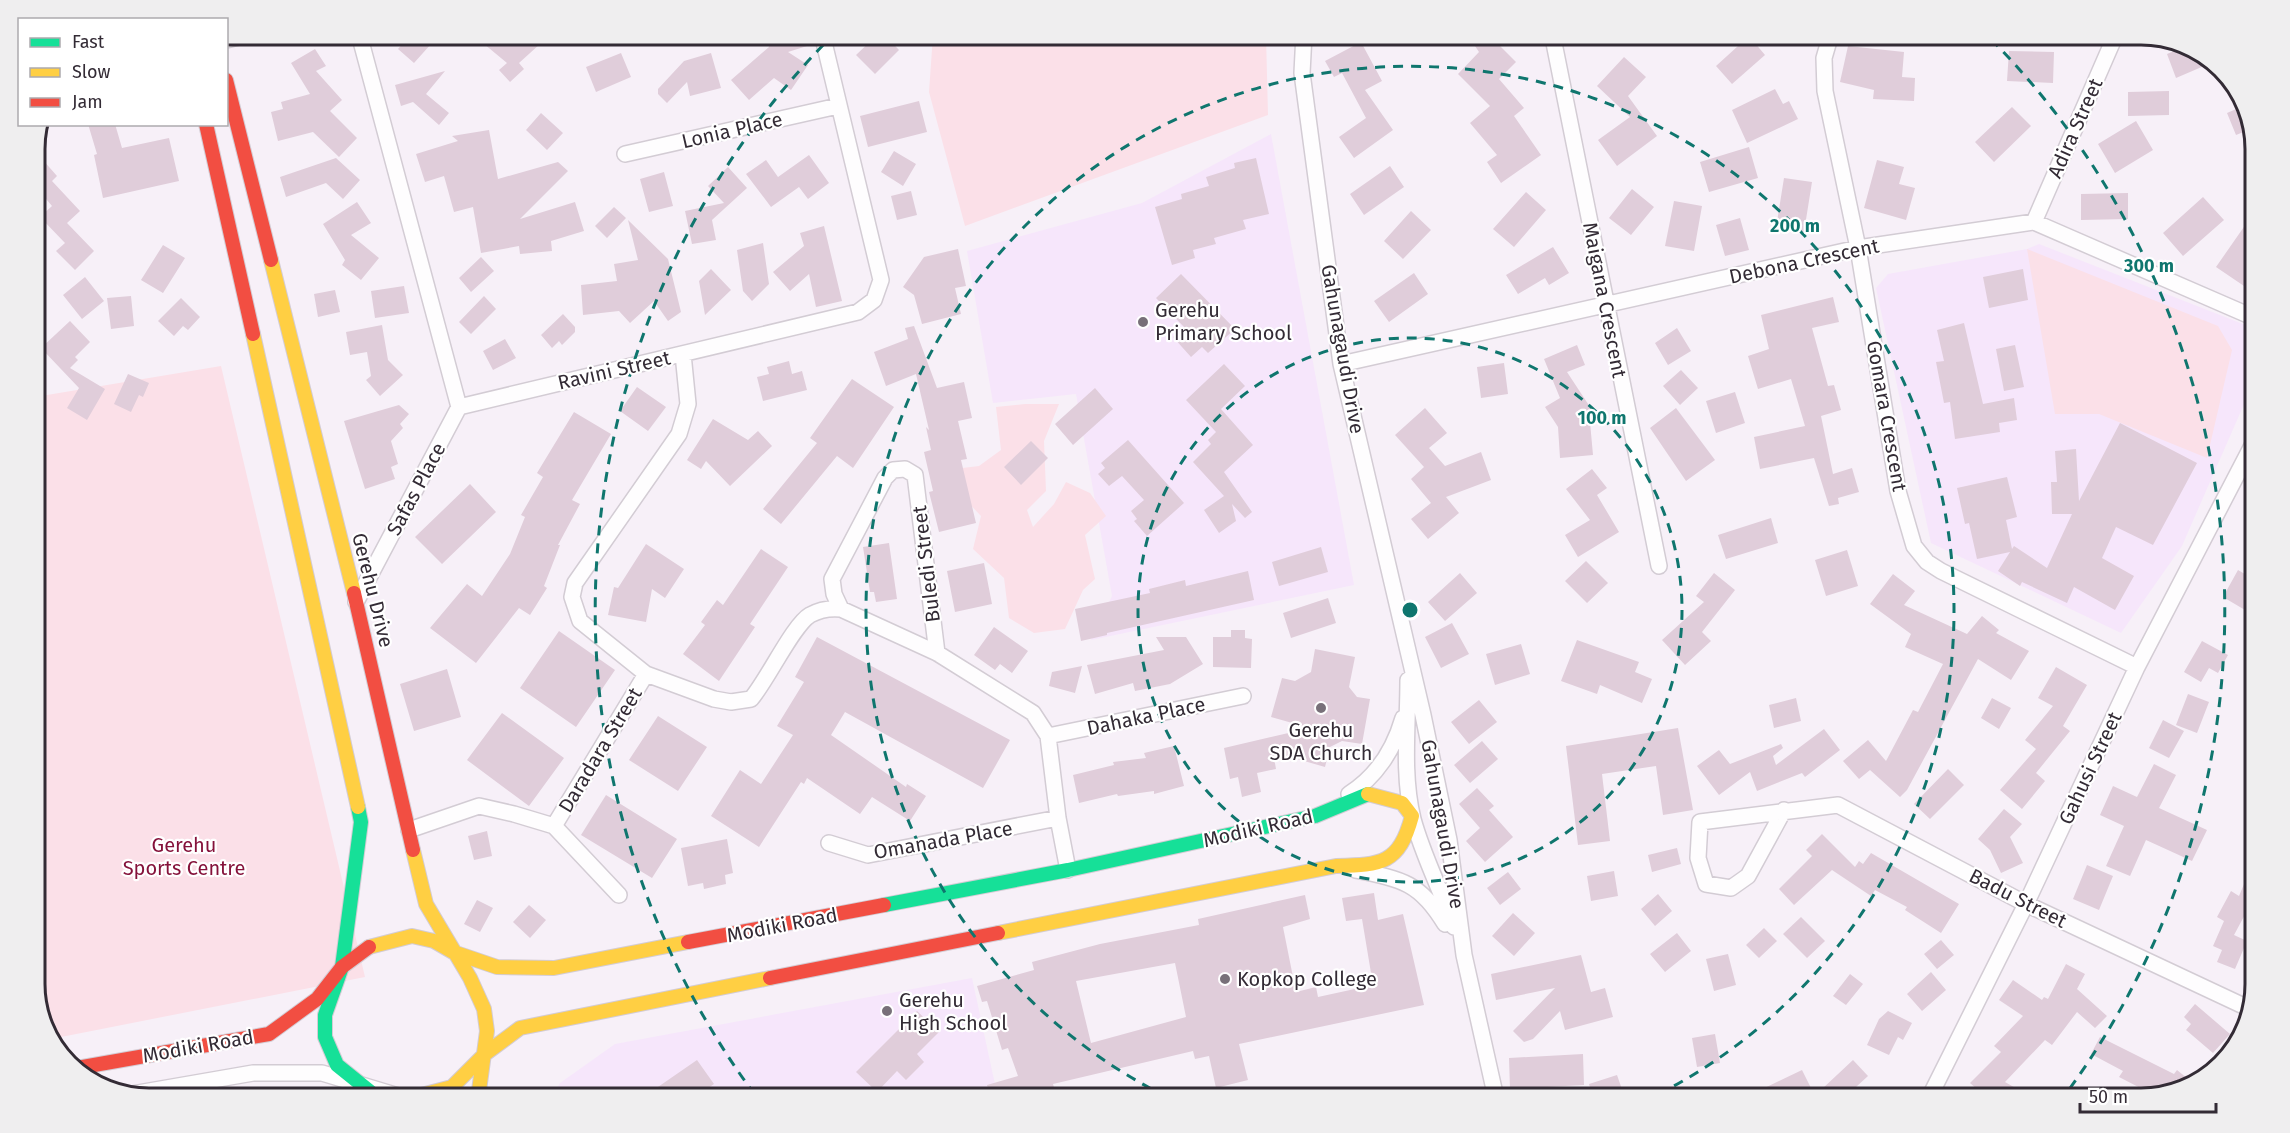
<svg xmlns="http://www.w3.org/2000/svg" width="2290" height="1133" font-family="'Fira Sans',sans-serif">
<style>
.built{fill:#f6e6fb}
.green{fill:#fbe0e8}
.building{fill:#e0cdda;fill-rule:evenodd}
.lines{fill:none;stroke-linecap:round;stroke-linejoin:round}
.street-casing{stroke:#d3ccd4;stroke-width:18}
.fast-casing{stroke:#d3ccd4;stroke-width:16}
.slow-casing{stroke:#d3ccd4;stroke-width:16}
.jam-casing{stroke:#d3ccd4;stroke-width:16}
.street{stroke:#fefdfe;stroke-width:15}
.fast{stroke:#16e098;stroke-width:14}
.slow{stroke:#ffcf43;stroke-width:14}
.jam{stroke:#f24e42;stroke-width:14}
.ring{fill:none;stroke:#0f766e;stroke-width:3;stroke-dasharray:10 8}
.poi-dot{fill:#787079;stroke:#fff;stroke-width:2}
.labels{text-anchor:middle;dominant-baseline:central;stroke-width:4.5;stroke-linejoin:round;paint-order:stroke}
.street-label{font-size:20px;fill:#332b35;stroke:#fff}
.poi-label{font-size:20px;fill:#332b35;stroke:#fff;text-anchor:start}
.park-label{font-size:20px;fill:#85123b;stroke:#fff}
.rim{fill:none;stroke:#332b35;stroke-width:3}
.centre{fill:#0f766e;stroke:#fff;stroke-width:3}
.ring-label{font-size:18px;text-anchor:middle;font-weight:bold;fill:#0f766e;stroke:#fff;stroke-width:4.5;stroke-linejoin:round;paint-order:stroke}
</style>
<rect width="100%" height="100%" fill="#f7f0f8"/>
<path class="built" d="M1271,134l83,451 -263,55 21,-44 -36,-202 -83,9 -26,-152 175,-48z
M2039,244l209,82 7,30v23l-73,167 -61,87 -190,-90 -55,-255 12,-14 139,-25z
M972,978l26,120h-447l9,-15 55,-39z"/>
<path class="green" d="M933,35h333l2,80 -303,111 -36,-134z
M2027,249l191,77 14,24 -25,108 -108,-44h-44z
M221,366l144,611 -314,62 -16,-47v-595z
M1025,404h34l-15,37 2,50 -19,19 6,17 21,-23 12,-22 24,11 16,23 -21,19 10,44 -12,11 -18,39 -31,4 -25,-15 -5,-40 -31,-29 8,-33 -43,-45 41,-5 22,-16 -5,-43z"/>
<path class="building" d="M411,34h29l-26,29 -16,-14z
M472,34h79l-32,29 5,6 -14,13 -11,-12 8,-7z
M765,34h39l3,12 -19,6 20,13 -17,25 -17,-12 -25,22 -18,-20 38,-33z
M878,34h6l15,16 -24,24 -19,-19z
M1467,34h21l28,28 -17,17 25,29 -10,8 27,39 -40,28 -14,-21 10,-7 -27,-32 20,-17 -32,-32 21,-22z
M1749,36l16,19 -33,29 -16,-18z
M1361,42l21,39 -17,9 28,40 -39,28 -15,-21 27,-19 -24,-45 -8,4 -9,-16z
M2188,45l23,18 -35,15 -9,-24z
M1848,46l56,6 -2,25 13,1 -1,23 -41,-2 1,-9 -34,-8z
M315,49l11,17 -10,5 26,29 -12,11 27,27 -18,19 -26,-25 -35,9 -7,-29 12,-3 -2,-7 29,-8 -19,-31z
M2009,51l45,1 -1,31 -46,-2z
M621,53l10,24 -35,15 -10,-25z
M711,53l10,35 -31,8 -3,-14 -20,21 -9,-9v-5l26,-28z
M1624,57l22,20 -18,19 29,40 -40,30 -19,-26 32,-23 -33,-31z
M445,71l-19,23 23,19 -10,12 -26,-23 -12,4 -6,-21z
M1775,89l8,15 6,-3 9,18 -51,24 -15,-33z
M2169,91v24l-41,1v-24z
M919,101l8,31 -59,15 -8,-31z
M2243,106l8,23 -15,6 -9,-22z
M2012,107l19,19 -37,36 -19,-20z
M541,113l22,20 -16,17 -21,-20z
M2136,121l17,29 -38,23 -17,-29z
M88,124h27l7,24 47,-10 10,43 -76,17 -9,-43 3,-1z
M489,130l9,49 60,-17 10,9 -48,48 55,-17 9,29 -33,10 1,10 -32,3 -1,-8 -38,7 -8,-46 -19,5 -10,-36 -19,6 -9,-28 42,-13 -6,-5z
M1749,147l9,31 -49,14 -9,-30z
M35,151l22,25 -5,5 28,30 -13,12 27,28 -19,19 -19,-19 9,-8 -25,-26 12,-11 -17,-20z
M894,151l22,13 -13,22 -22,-14z
M809,155l20,28 -21,16 -9,-12 -28,20 -25,-33 20,-14 12,17z
M336,158l24,22 -17,19 -17,-16 -40,14 -6,-20z
M1256,158l13,56 -26,6 3,9 -32,9 2,6 -23,6 2,8 -23,7 -17,-58 27,-8 -1,-5 28,-8 -3,-9 29,-9 -1,-5z
M1877,160l27,7 -5,17 16,4 -9,32 -42,-12z
M1390,166l14,21 -40,28 -14,-21z
M728,167l19,21 -35,32 4,20 -24,4 -7,-33 39,-8 -16,-17z
M664,172l9,34 -24,6 -9,-33z
M1784,178l28,4 -8,50 -28,-4z
M1632,189l22,18 -23,28 -22,-17z
M911,191l6,24 -20,5 -6,-24z
M1526,192l20,18 -32,37 -21,-18z
M2128,193v26l-47,1v-26z
M2203,197l21,23 -41,36 -20,-23z
M1674,201l28,5 -8,45 -29,-5z
M357,202l14,21 -20,12 28,23 -18,22 -19,-15 3,-5 -22,-36z
M614,207l12,11 -19,20 -12,-12z
M1411,211l20,19 -28,29 -19,-18z
M2255,211v59l-11,16 -28,-19z
M1740,218l9,32 -24,6 -9,-31z
M628,220l40,39 13,53 -13,9 -14,-20 -24,22 -11,-12 -36,4 -2,-30 36,-4 -3,-17 24,-4z
M824,226l18,75 -26,6 -7,-33 -19,17 -17,-19 31,-26 -4,-13z
M763,243l6,41 -17,17 -9,-10 -6,-41z
M163,245l22,13 -22,35 -22,-13z
M1553,247l16,26 -20,12 -4,-7 -27,16 -12,-19z
M958,249l8,37 -11,2 6,26 -39,10 -8,-29 -11,-8 21,-30z
M481,257l13,14 -23,21 -12,-14z
M711,269l20,21 -26,25 -6,-34z
M2023,269l5,31 -39,8 -6,-31z
M1414,273l14,21 -39,28 -15,-21z
M1181,274l54,55 -27,24 -6,-6 -11,10 -18,-20 11,-10 -28,-29z
M85,277l19,24 -22,18 -19,-24z
M404,286l5,27 -34,5 -4,-27z
M335,290l5,22 -22,5 -4,-23z
M131,296l3,30 -23,3 -4,-31z
M484,296l12,13 -25,25 -12,-12z
M1833,297l6,25 -27,6 16,58 6,-1 7,25 -20,6 12,58 19,-6 7,24 -21,6 1,6 -10,2 -15,-48 -54,11 -6,-32 51,-11 -14,-47 -33,10 -10,-33 21,-7 -8,-34z
M181,298l19,19 -12,13 -5,-4 -9,10 -16,-15z
M563,314l12,13v5l-13,13 -3,-4 -7,7 -11,-13z
M70,321l20,21 -15,15 3,3 -8,8 35,21 -18,31 -20,-12 12,-20 -38,-40z
M1964,323l19,81 31,-6 3,22 -18,3 1,9 -45,7 -5,-37 -6,1 -8,-41 8,-1 -7,-31z
M382,325l6,35 15,15 -23,21 -14,-16 5,-4 -4,-24 -17,3 -4,-23z
M914,326l23,62 27,-6 8,36 -14,3 9,38 -6,1 15,63 -37,9 -10,-40 4,-1 -9,-39 7,-2 -5,-23 3,3 -13,-56 -30,12 -12,-34 34,-13 -3,-11z
M1677,328l14,23 -23,14 -13,-22z
M505,339l11,19 -23,12 -10,-19z
M1577,345l8,20 -18,7 25,38 -3,1 4,44 -33,3 -2,-31 -13,-20 15,-9 -16,-39z
M2015,345l9,42 -20,4 -8,-42z
M789,361l3,13 10,-3 5,19 -44,11 -6,-24 12,-3 -2,-7z
M1504,363l4,31 -27,4 -4,-31z
M1224,364l21,22 -24,23 32,36 -29,27 28,40 -7,6 -13,-14 4,17 -17,12 -15,-23 20,-14 -31,-34 18,-18 -3,-4 8,-8 -30,-32z
M1681,370l17,18 -18,17 -17,-19z
M128,374l21,9 -6,14 -4,-2 -8,17 -17,-8z
M852,379l42,28 -41,61 -16,-12 -56,68 -18,-15 54,-66 -7,-5z
M637,387l29,20 -18,24 -28,-20z
M1095,388l18,21 -40,36 -18,-21z
M1735,392l10,31 -29,10 -10,-32z
M399,405l10,9 -9,10 3,4 -12,13 7,23 -7,3 4,12 -30,10 -21,-68z
M1425,408l22,25 -18,15 16,18 36,-14 10,28 -45,17 13,16 -31,26 -17,-20 20,-16 -20,-24 13,-12 -29,-32z
M1676,408l39,52 -29,21 -36,-53z
M574,412l37,22 -39,66 8,4 -22,41h2l-16,41 3,2 -17,27 -11,-7 -43,55 -46,-35 37,-44 15,12 28,-42 15,-37 -4,-2 22,-38 -6,-4z
M713,419l35,21 10,-9 14,15 -42,40 -24,-25 -5,8 -14,-9z
M2120,423l77,40 -44,82 -37,-18 -14,31 32,18 -19,34 -41,-23 -7,16 -45,-21 -2,4 -22,-15 12,-19 -33,7 -8,-36 -4,1 -8,-36 50,-11 10,40 -11,3 6,29 2,-3 33,22 25,-54h-20l-1,-32h6l-2,-31 21,-2 3,52z
M1128,440l56,63 -37,33 -13,-15 3,-2 -6,-8 13,-11 -22,-24 -13,10 -11,-12 7,-6 -4,-5z
M1031,441l17,17 -27,27 -17,-18z
M1592,469l15,19 -10,7 22,37 -41,25 -13,-22 25,-15 -24,-31z
M470,484l26,28 -54,52 -27,-27z
M1771,518l7,25 -52,16 -8,-24z
M889,543l8,56 -21,3 -2,-10h-4l-7,-45z
M646,544l38,25 -19,29 -13,-9 -6,33 -38,-7 6,-28 4,1z
M1321,547l7,25 -49,14 -7,-24z
M761,549l27,18 -38,57 5,3 -36,54 -36,-27 22,-29 -4,-3 16,-22 6,5z
M1847,550l11,36 -32,10 -11,-36z
M1586,561l22,22 -21,20 -22,-22z
M984,563l8,41 -37,8 -8,-41z
M2238,570l17,10v13l-10,17 -22,-13z
M1248,571l6,29 -147,33v2l-26,6 -6,-32 75,-16 -1,-4 36,-9 1,6z
M1460,573l17,20 -32,28 -17,-19z
M1714,573l21,17 -33,42 9,9 -26,24 -23,-25 42,-38 -8,-6z
M1893,574l22,17 -11,14 63,29 15,-18 17,14 -3,3 33,18 -18,29 -33,-21 -71,131 -7,7 -30,-27 -11,9 -16,-18 25,-21 18,21 27,-51 5,2 25,-48 -38,-17 6,-13 -41,-30z
M1328,598l8,25 -45,15 -8,-25z
M1452,623l17,31 -28,14 -16,-31z
M994,627l34,24 -16,22 -12,-9 -5,6 -21,-15z
M1231,630h14v8l7,1 -1,29 -38,-1v-30h18z
M559,631l56,39 -39,57 -56,-39z
M817,637l193,103 -27,48 -138,-76 -14,23 75,52 1,-3 19,12 -16,25 -38,-24 -12,17 -53,-36 -3,6 -3,-2 -42,65 -48,-31 29,-46 21,14 32,-49 -16,-9 27,-44 -9,-5z
M1156,637h30l17,27 -33,20 -35,7 -2,-8 -38,11 -8,-29 77,-15z
M1577,640l62,22 -4,10 17,7 -10,24 -42,-18 -3,9 -36,-13z
M2202,641l26,14 -10,18 -9,-5 -8,14 -17,-10z
M1521,644l9,30 -35,11 -9,-31z
M1315,649l40,8 -6,30 8,10 13,2 -8,45 -20,-3 -12,6 -5,20 -52,-15 3,17 -19,4 4,19 -19,5 -4,-20 -8,2 -6,-31 86,-20 -39,-11 11,-39 13,3 16,-9z
M1082,666l-7,27 -26,-7 3,-14z
M2056,667l31,18 -24,41 7,5 -34,42 9,8 -23,28 -22,-19 36,-41 -11,-9 28,-34 -15,-8z
M447,669l14,48 -47,14 -14,-47z
M2188,694l21,8 -12,31 -21,-8z
M1796,698l5,23 -27,7 -5,-23z
M1992,698l19,10 -12,21 -18,-11z
M1479,700l18,22 -28,22 -18,-22z
M502,713l62,45 -35,48 -62,-46z
M658,716l49,31 -29,44 -49,-31z
M2163,720l21,11 -15,27 -20,-10z
M1678,728l15,82 -30,5 -7,-49 -54,8 8,67 -32,4 -12,-99z
M1824,729l16,21 -35,27 -3,-4 -45,18 -7,-19 -31,23 -22,-29 22,-16 11,14 51,-20 2,4 -10,8 3,9z
M1482,741l16,18 -28,24 -16,-18z
M1174,746l10,40 -30,8v-3l-36,5 -1,-2 -38,9 -6,-28 41,-10 -1,-3 33,-4 -2,-5z
M2154,764l22,11 -17,33 48,22 -15,31 -46,-21 -16,36 -24,-10 18,-40 -24,-11 13,-29 24,11z
M1948,769l16,16 -34,34 -16,-15z
M1477,788l17,18 -5,4 24,27 -28,25 -19,-21 14,-13 -21,-24z
M606,795l71,44 -25,39 -71,-43z
M2004,809l18,15 -12,13 13,26 -22,10 -11,-23 -12,-11z
M487,831l5,25 -18,4 -6,-24z
M1822,834l33,33 4,-6 4,3 8,-11 88,51 -18,29 -36,-23 2,-3 -32,-17 -4,6 -39,-26 -38,35 -15,-16 33,-33 -6,-6z
M727,839l6,34 -8,2 1,9 -22,5 -1,-6 -15,3 -7,-38z
M1677,848l4,16 -29,8 -4,-17z
M2255,858v38l-21,39 13,6 -12,28 -18,-7 5,-12 -9,-4 11,-25 -7,-4 14,-26 8,5z
M2087,865l26,11 -14,34 -26,-11z
M1614,871l4,25 -27,5 -4,-25z
M1508,872l13,17 -21,16 -13,-17z
M1374,893l4,27 25,-6 21,91 -185,39 9,36 -32,8 -7,-32 -14,3 -2,-8 -140,33 4,14h-66l-4,-13 31,-9 -10,-28 -6,2 -15,-49 -5,1 -5,-16 57,-16 -2,-8 68,-18 99,-19 -1,-6 107,-24 5,24 -27,8 13,65 20,-5 2,10 55,-12 -11,-66 -16,2 -4,-23zM1175,963l11,54 -95,26 -15,-62z
M1658,894l14,17 -17,15 -14,-17z
M477,900l16,8 -13,24 -16,-8z
M529,905l17,15 -16,18 -17,-16z
M1513,913l22,20 -21,23 -22,-20z
M1801,917l24,24 -18,17 -24,-24z
M1764,928l13,13 -18,17 -13,-13z
M1677,933l14,18 -26,21 -15,-18z
M1941,940l13,15 -17,14 -13,-15z
M1728,954l8,31 -22,6 -8,-32z
M1581,955l10,37 14,-4 8,29 -48,13 -5,-19 -27,28 -9,3 -11,-11 42,-43 -59,12 -5,-26z
M2066,964l19,10 -8,15 30,27 -12,12 -18,-16 -25,33 -7,-5 -40,42 28,16h-46l-17,-15 31,-31 -7,-6 29,-30 -24,-16 14,-20 29,20 2,-3 4,2z
M1931,972l15,18 -24,21 -15,-17z
M1850,974l13,10 -17,21 -13,-9z
M2195,1004l35,30 -17,19 -27,-23 5,-6 -7,-7z
M917,1011l22,21 -22,22 7,8 -18,18 -9,-9 -20,21 -21,-20z
M1888,1011l24,12 -9,17 -5,-3 -9,18 -22,-10 12,-26z
M1715,1034l5,29 -23,4 -5,-29z
M2100,1037l74,37 3,-4 16,13 -39,12 -35,-18 4,-6 -32,-17z
M1583,1054l1,31 -74,4 -1,-31z
M697,1060l17,24 -21,14h-51z
M1853,1060l15,16 -24,22h-13l-9,-9z
M1802,1070l12,24 -9,4h-61z
M1617,1075l8,23h-32l-4,-14z"/>
<g class="lines">
<defs>
<path id="street" d="M359,34l100,373 399,-95 16,-12 7,-20 -59,-246
M1304,34l-2,39 39,291 82,351 26,125 15,115 32,143
M1554,34l-1,4 106,528
M1831,34l-7,24 1,33 33,157 40,243 16,55 13,16 14,9 196,96
M226,40l25,-6
M625,154l213,-48
M2034,222l82,-188
M683,354l5,50 -9,30 -104,149 -3,14 8,24 66,53 68,25 17,3 20,-3c16,-18 42,-74 59,-84 9,-5 21,-7 31,-6l96,44 96,60 15,23 10,82 10,52
M1341,364l517,-116 176,-26 221,96
M356,602l103,-195
M841,609l-7,-15 -2,-15 53,-101 8,-8 12,-1 10,6 22,178
M1408,680c0,45 -6,95 5,139 10,37 28,71 41,108
M1048,736l195,-40
M1349,794c27,-17 45,-45 54,-76
M1784,810l-36,66 -17,12 -25,-4 -8,-26 2,-36 138,-17 188,99 224,105
M554,826l92,-152
M409,830l70,-24 35,8 40,12 65,69
M829,843l39,12 190,-37
M1355,870c46,9 65,12 90,54
M132,1094l121,-21h69l83,25
M1929,1098l97,-194 111,-237 118,-227"/>
<path id="fast" d="M358,807l3,15 -19,145 -17,48v22l12,28 41,33
M884,905l184,-35 247,-54 53,-22"/>
<path id="slow" d="M271,260l83,333
M253,334l105,473
M413,850l13,54 44,74 14,31 3,22 -9,67
M998,933l338,-67c46,-1 63,-2 76,-50l-10,-13 -34,-9
M369,947l43,-11 22,5 19,11 44,15 57,1 134,-26
M410,1098l42,-11 33,-33 35,-26 250,-50"/>
<path id="jam" d="M226,80l45,180
M206,124l47,210
M354,593l59,257
M688,942l196,-37
M770,978l228,-45
M77,1068l192,-34 48,-35 25,-32 27,-20"/>
</defs>
<use href="#street" class="street-casing"/>
<use href="#fast" class="fast-casing"/>
<use href="#slow" class="slow-casing"/>
<use href="#jam" class="jam-casing"/>
<use href="#street" class="street"/>
<use href="#fast" class="fast"/>
<use href="#slow" class="slow"/>
<use href="#jam" class="jam"/>
</g>
<g class="ring">
<circle cx="1410" cy="610" r="272"/>
<path d="M1167 1097A544 544 0 1 1 1653 1097"/>
<path d="M755 1095A815 815 0 0 1 829 39M1991 39A815 815 0 0 1 2065 1095"/>
</g>
<g class="poi-dot">
<circle cx="1143" cy="322" r="6"/>
<circle cx="1321" cy="708" r="6"/>
<circle cx="1225" cy="979" r="6"/>
<circle cx="887" cy="1011" r="6"/>
</g>
<g class="labels">
<g class="street-label">
<text transform="translate(2075 128) rotate(-66)">Adira Street</text>
<text transform="translate(732 130) rotate(-13)">Lonia Place</text>
<text transform="translate(1804 261) rotate(-12)">Debona Crescent</text>
<text transform="translate(1605 300) rotate(79)">Maigana Crescent</text>
<text transform="translate(1343 349) rotate(80)">Gahunagaudi Drive</text>
<text transform="translate(614 370) rotate(-13)">Ravini Street</text>
<text transform="translate(1887 416) rotate(80)">Gomara Crescent</text>
<text transform="translate(416 489) rotate(-62)">Safas Place</text>
<text transform="translate(926 564) rotate(-97)">Buledi Street</text>
<text transform="translate(373 590) rotate(76)">Gerehu Drive</text>
<text transform="translate(1146 716) rotate(-12)">Dahaka Place</text>
<text transform="translate(600 750) rotate(-59)">Daradara Street</text>
<text transform="translate(2090 768) rotate(-65)">Gahusi Street</text>
<text transform="translate(1443 824) rotate(80)">Gahunagaudi Drive</text>
<text transform="translate(1258 828) rotate(-13)">Modiki Road</text>
<text transform="translate(943 840) rotate(-10)">Omanada Place</text>
<text transform="translate(2018 898) rotate(27)">Badu Street</text>
<text transform="translate(782 925) rotate(-11)">Modiki Road</text>
<text transform="translate(198 1046) rotate(-10)">Modiki Road</text>
</g>
<g class="poi-label">
<text x="1155" y="310">Gerehu<tspan x="1155" dy="23">Primary School</tspan></text>
<text x="1321" y="730" text-anchor="middle">Gerehu<tspan x="1321" dy="23">SDA Church</tspan></text>
<text x="1237" y="979">Kopkop College</text>
<text x="899" y="1000">Gerehu<tspan x="899" dy="23">High School</tspan></text>
</g>
<g class="park-label">
<text x="184" y="845">Gerehu<tspan x="184" dy="23">Sports Centre</tspan></text>
</g>
</g>
<path d="M0 0H2290V1133H0ZM149 45H2141A104 104 0 0 1 2245 149V984A104 104 0 0 1 2141 1088H149A104 104 0 0 1 45 984V149A104 104 0 0 1 149 45Z" fill="#efeeef" fill-rule="evenodd"/>
<path class="rim" d="M149 45H2141A104 104 0 0 1 2245 149V984A104 104 0 0 1 2141 1088H149A104 104 0 0 1 45 984V149A104 104 0 0 1 149 45Z"/>
<circle cx="1410" cy="610" r="9" class="centre"/>
<g class="ring-label">
<text x="1795" y="232">200 m</text>
<text x="2149" y="272">300 m</text>
<text x="1602" y="424">100 m</text>
</g>
<rect x="18" y="18" width="210" height="108" fill="#ffffff" stroke="#adaaae" stroke-width="1.5"/>
<rect x="30" y="38" width="30" height="9" fill="#16e098" stroke="#adaaae" stroke-width="1.5"/>
<text x="72" y="48" font-size="18" fill="#332b35">Fast</text>
<rect x="30" y="68" width="30" height="9" fill="#ffcf43" stroke="#adaaae" stroke-width="1.5"/>
<text x="72" y="78" font-size="18" fill="#332b35">Slow</text>
<rect x="30" y="98" width="30" height="9" fill="#f24e42" stroke="#adaaae" stroke-width="1.5"/>
<text x="72" y="108" font-size="18" fill="#332b35">Jam</text>
<path d="M2080 1103v9h136v-9" fill="none" stroke="#332b35" stroke-width="3"/>
<text x="2089" y="1103" font-size="18" fill="#332b35" stroke="#ffffff" stroke-width="4.5" paint-order="stroke">50 m</text>
</svg>
